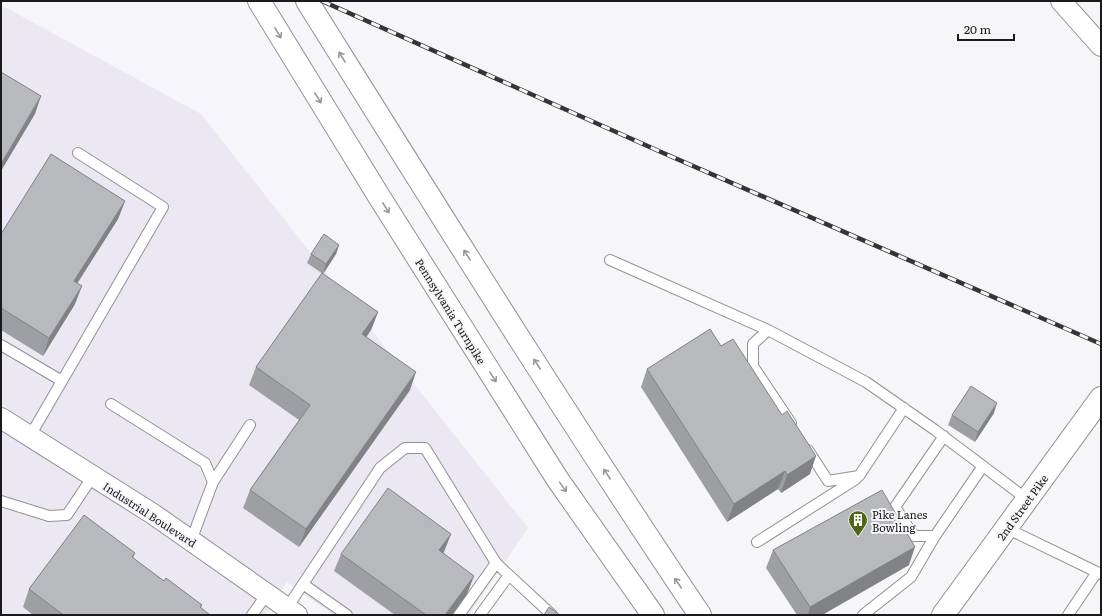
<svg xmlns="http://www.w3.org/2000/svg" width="1102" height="616" font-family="Literata,serif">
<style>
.built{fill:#ebe8f3}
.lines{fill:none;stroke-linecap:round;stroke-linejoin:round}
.service-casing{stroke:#919094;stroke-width:12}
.minor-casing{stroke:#919094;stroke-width:22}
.primary-casing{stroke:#919094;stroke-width:24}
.motorway-casing{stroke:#919094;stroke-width:24}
.service{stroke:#fff;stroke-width:10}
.minor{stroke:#fff;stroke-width:20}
.primary{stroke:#fff;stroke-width:22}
.motorway{stroke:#fff;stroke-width:22}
.rail-casing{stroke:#353436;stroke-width:4.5}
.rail{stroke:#f6f5f9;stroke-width:3;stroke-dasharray:9;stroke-linecap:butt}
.wall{fill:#9d9fa3}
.shaded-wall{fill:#808284}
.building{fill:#b7b9bd;stroke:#808284}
.oneway{stroke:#989898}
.labels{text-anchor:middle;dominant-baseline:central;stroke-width:4;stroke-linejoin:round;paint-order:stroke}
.street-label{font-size:11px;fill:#1a191b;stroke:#f6f5f9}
.poi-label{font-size:11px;fill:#1a191b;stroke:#f6f5f9;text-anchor:start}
</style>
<rect width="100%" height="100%" fill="#f6f5f9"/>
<path class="built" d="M1,5l200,109 327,414 -59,87h-136l-46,-33 -22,33h-264z"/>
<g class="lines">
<defs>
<path id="service" d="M610,260l158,70
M1,345l61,36 -32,55
M62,381l101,-174 -85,-54
M111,404l94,59 8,19 -22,59
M791,423l-38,-57v-22l15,-14 98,52 69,48 93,70
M944,436l-49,71 19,29h21l48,-70
M808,450l20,31 31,-5 45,-68
M213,482l37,-57
M1,501l48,15 18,-1 26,-39
M1006,528l95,46
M757,542l99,-63
M303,584l44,31
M287,608l93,-140 25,-20h20l71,115 56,52
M252,615l15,-21
M459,615l37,-52
M480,615l29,-40
M863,615l48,-38 24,-41
M1068,615l29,-43"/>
<path id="minor" d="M1061,1l40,45
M1,418l152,96 144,101"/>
<path id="primary" d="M943,615l158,-217"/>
<path id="motorway" d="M259,1l121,197 178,282 95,135
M307,1c129,206 257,412 393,614"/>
</defs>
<use href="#service" class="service-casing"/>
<use href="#minor" class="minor-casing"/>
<use href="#primary" class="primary-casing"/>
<use href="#motorway" class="motorway-casing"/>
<use href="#service" class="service"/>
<use href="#minor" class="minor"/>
<use href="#primary" class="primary"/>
<use href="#motorway" class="motorway"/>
<defs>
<path id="rail" d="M322,1l339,151 440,192"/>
</defs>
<use href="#rail" class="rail-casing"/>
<use href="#rail" class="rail"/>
</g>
<path class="wall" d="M125,201l-7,18 -41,65 -2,20 -32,52 -42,-26v-96z
M339,245l-3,9 -13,20 -16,-11 4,-9z
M378,312l-7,18 -5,7 44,53 -111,157 -56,-39 7,-18 49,-70 -50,-35 7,-18z
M721,346l89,128 -29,19 -3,-4 -51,33 -86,-135 6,-18z
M994,413l-19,29 -27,-17 4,-10z
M773,550l136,15 -87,50h-25l-31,-47z
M444,552l-1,1 24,41 -15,21h-57l-61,-44 7,-17z
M135,553l-2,5 31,23 38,24 -1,3 9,7h-177l-10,-8 6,-18z"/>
<path class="shaded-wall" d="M41,96l-6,18 -34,57v-7z
M125,201l-7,18 -51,80 7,-18z
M339,245l-3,9 -13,20 3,-10z
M82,286l-7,18 -32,52 6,-18z
M378,312l-7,18 -15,22 6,-18z
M416,372l-6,18 -111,157 7,-18z
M997,403l-3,10 -19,29 3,-10z
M816,456l-6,18 -29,19 6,-18z
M785,471l-7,18 -51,33 7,-18z
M451,534l-7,18 -12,16 7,-18z
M915,547l-6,18 -87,50h-14l2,-8z
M474,576l-7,18 -15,21h-7z"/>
<path class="building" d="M1,72l40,24 -40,68z
M51,154l74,47 -51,80 8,5 -33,52 -48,-30v-74z
M324,234l15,11 -13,19 -15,-10z
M322,273l56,39 -16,22 54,38 -110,157 -56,-39 60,-85 -54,-38z
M710,329l11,17 12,-7 49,76 5,-4 29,45 -29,19 -2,-4 -51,33 -87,-135z
M971,386l26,17 -19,29 -26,-17z
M388,488l63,46 -12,16 35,26 -29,39h-19l-85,-61z
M882,490l33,57 -105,60 -37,-57z
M84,515l51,38 -3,4 32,24 2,-3 36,27 -2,2 10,8h-149l1,-1 -33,-25z
M549,607l11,8h-16z"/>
<defs><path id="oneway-shaft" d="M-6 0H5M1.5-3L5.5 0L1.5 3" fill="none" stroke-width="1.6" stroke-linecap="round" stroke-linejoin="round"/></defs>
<g class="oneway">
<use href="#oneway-shaft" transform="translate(278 33) rotate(59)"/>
<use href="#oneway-shaft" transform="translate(342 57) rotate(-122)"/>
<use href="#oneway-shaft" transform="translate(318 98) rotate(58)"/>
<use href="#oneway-shaft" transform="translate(386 208) rotate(58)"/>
<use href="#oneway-shaft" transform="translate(467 255) rotate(-122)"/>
<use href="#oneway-shaft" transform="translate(537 364) rotate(-123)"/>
<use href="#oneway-shaft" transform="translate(493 377) rotate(58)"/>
<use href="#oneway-shaft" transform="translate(607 474) rotate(-123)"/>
<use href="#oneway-shaft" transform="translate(563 487) rotate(55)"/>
<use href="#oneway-shaft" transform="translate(678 583) rotate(-124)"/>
</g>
<defs>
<symbol id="building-pin" viewBox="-11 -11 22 30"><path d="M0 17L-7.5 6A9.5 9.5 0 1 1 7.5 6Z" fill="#4f6614" stroke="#f6f5f9"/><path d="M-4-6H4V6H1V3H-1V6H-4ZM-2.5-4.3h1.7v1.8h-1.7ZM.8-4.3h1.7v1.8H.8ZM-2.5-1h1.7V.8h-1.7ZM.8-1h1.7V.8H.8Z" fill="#fff"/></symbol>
</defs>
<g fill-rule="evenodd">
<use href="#building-pin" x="847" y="509" width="22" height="30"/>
</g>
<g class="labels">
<g class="street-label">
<text transform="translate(451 311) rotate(58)">Pennsylvania Turnpike</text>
<text transform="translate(1022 507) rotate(-54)">2nd Street Pike</text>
<text transform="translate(150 514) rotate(33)">Industrial Boulevard</text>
</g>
<g class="poi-label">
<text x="872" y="514">Pike Lanes<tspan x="872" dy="13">Bowling</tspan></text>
</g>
</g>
<rect width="1102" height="616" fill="none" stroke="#1a191b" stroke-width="4"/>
<path d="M958 34v6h56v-6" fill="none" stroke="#1a191b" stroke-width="2"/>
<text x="964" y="34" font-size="12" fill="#1a191b" stroke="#f6f5f9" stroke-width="3" paint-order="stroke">20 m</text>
</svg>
